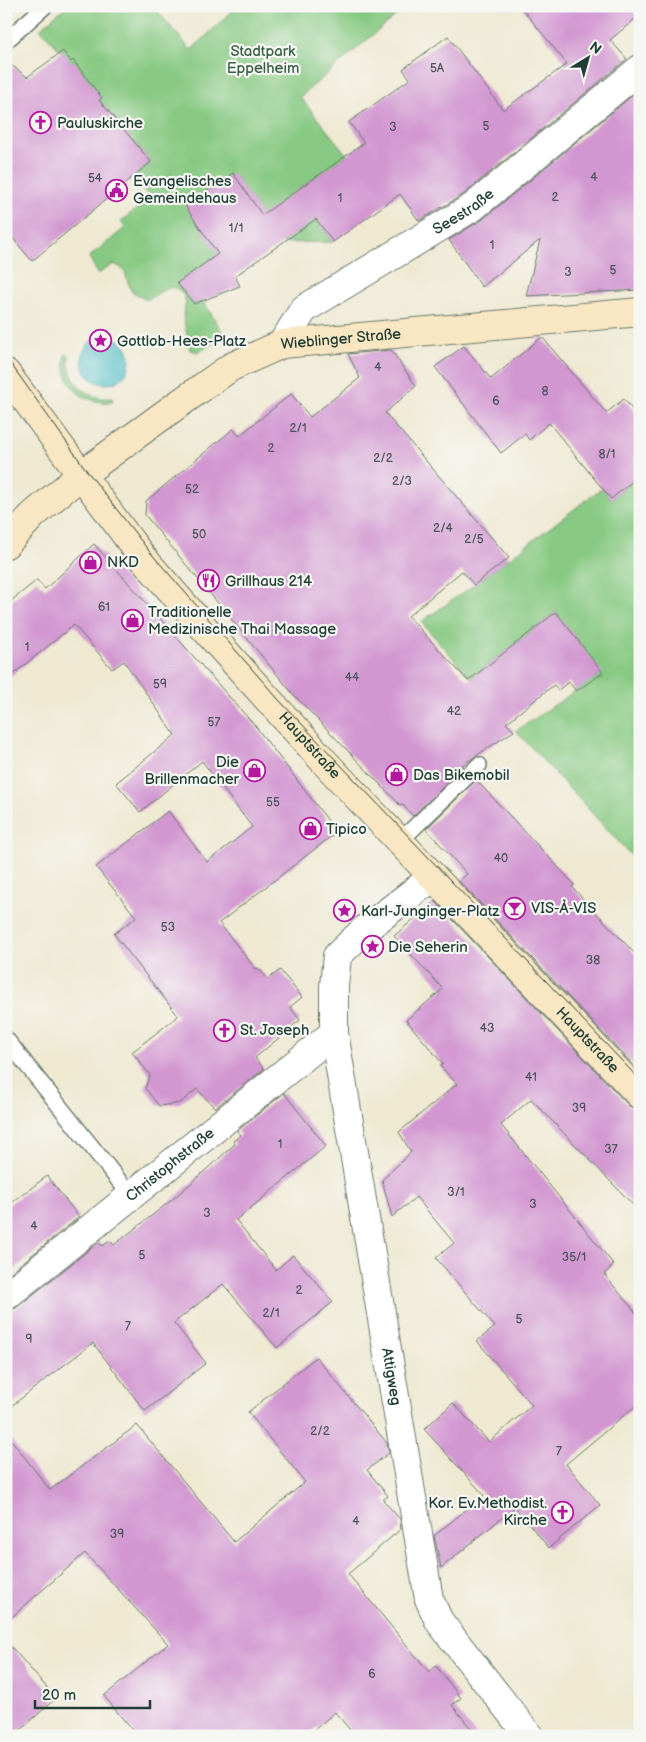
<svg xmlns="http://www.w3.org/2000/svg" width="646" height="1742" font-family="'Balsamiq Sans',sans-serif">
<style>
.green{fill:#87c982;stroke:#53835b}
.water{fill:#4fbdc5;stroke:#377d7c}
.building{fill:#d297d1}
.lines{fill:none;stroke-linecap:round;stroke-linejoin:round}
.lane-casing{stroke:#68796b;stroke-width:18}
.street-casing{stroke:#68796b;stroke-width:30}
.secondary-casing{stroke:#68796b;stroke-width:30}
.lane{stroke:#fff;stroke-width:15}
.street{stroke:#fff;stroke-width:28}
.secondary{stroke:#f9e7c3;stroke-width:28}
.tram{stroke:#1f3d34;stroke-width:1}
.labels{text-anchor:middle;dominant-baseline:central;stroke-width:4.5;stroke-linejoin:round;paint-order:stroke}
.number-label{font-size:12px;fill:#4c545b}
.park-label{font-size:15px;fill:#396048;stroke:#f6f6f2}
.poi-label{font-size:15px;fill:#1f3d34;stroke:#f6f6f2;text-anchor:start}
.street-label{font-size:15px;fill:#1f3d34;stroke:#f6f6f2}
</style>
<rect width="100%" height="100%" fill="#f6f6f2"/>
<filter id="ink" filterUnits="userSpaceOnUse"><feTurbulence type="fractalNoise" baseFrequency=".02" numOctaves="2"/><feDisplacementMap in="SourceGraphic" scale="10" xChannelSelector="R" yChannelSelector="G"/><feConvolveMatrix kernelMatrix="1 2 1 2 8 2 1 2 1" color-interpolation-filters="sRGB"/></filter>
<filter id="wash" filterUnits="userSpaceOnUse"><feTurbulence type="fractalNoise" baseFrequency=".0096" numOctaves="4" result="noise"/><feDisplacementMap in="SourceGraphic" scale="20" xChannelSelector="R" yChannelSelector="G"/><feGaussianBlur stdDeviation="1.12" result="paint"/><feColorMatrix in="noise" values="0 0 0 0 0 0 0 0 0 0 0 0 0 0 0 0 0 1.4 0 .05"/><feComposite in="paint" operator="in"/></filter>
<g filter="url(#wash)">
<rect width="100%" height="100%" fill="#efe9d2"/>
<path class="green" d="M66,6h87l38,44 47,-44h169l-107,91 47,58 -50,35 36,52 -52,1 -48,-70 -47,33 32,48 -41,29 17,21 9,-3 22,35 -26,16 -9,-2 -7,-35 3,-13c-10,-28 -25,-8 -40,-2l-14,-8c-7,-13 -3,-22 -18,-28l-16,10 -9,-17 36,-29 -4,-7 29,-23 -17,-21 18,-15 -52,-62 2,-2 -27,-38 -3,2 -31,-33z
M65,355h4c-3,25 18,46 43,43l1,4c-30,3 -52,-17 -48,-47z
M640,475v390l-124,-134 86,-58 -46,-61 -85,66 -50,-56 53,-37 128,-97 9,11z"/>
<path class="water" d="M82 360a24 24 0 1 1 48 0a24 24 0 1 1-48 0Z"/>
<g id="blocks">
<path class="building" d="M520,6h120v9l-30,25 17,19 -163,135 -45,27 -19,-27 -67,48 -17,-23 -81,57 5,10 -46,18 -17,-21 41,-29 -33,-48 48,-33 29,42 102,-72 -15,-21 61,-43 -7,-10 45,-33 55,74 64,-46z
M63,51l8,11 2,-2 29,38 -3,2 52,62 -119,99 -26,-31v-169l21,16z
M640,89v201l-114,6 14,-56 -58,47 -33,-47 34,-21z
M542,337l64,76 18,-14 16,20v56l-29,24 -62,-76 -20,17 -4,-6 -24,19 -66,-86 29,-21 27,33z
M391,350l25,36 -31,27 124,145 -35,27 -12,-14 -54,45 60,65 88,-69 47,61 -27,18 -7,-9 -11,8 -4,-5 -48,38 8,8 -52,34 2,2 -51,49 -11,-12 -2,1 -106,-110 -149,-180 1,-14 87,-72 6,7 52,-42 19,23 50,-39 -12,-24z
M94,544l162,183 81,105 -118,91 37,46 2,-1 10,11 12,-9 22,27 -12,10 10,13 -45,38 9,11 -49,39 -18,-19 -17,14 -21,3 -14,-18 5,-13 -18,-23 46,-36 -64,-82 22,-17 -40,-50 72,-56 39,51 45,-35 -50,-66 -62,51 -24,-29 59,-48 -51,-74 -12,8 -38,-44 -68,55v-75l31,-25 8,9z
M476,780l98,104 -2,3 68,72v113l-181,-191 8,-7 -41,-45z
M435,901l194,205 11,4v102l-109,-113 -30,26 113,140 -10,9 36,44v84l-74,62 34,41 -51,43 -34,-41 -74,61 -7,-32 50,-41 -60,-66 29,-26 36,39 43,-37 -55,-64 18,-14 -59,-69 18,-15 -38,-46 -24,20 -10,-37 29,-28 -12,-20 58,-48 -17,-18 3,-2 -37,-44 37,-31 -49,-53z
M284,1093l42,53 -90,74 40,50 17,-15 40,47 -56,46 -54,-64 -49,39 32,40 -61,48 -52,-68 -87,67v-99l10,-3 83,-66 3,4 8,-5 4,4 59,-46 62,-55 -2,-3 8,-6 -4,-4z
M47,1176l32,41 -73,59v-69z
M316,1357l71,86 2,10 -22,17 21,26 -5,4 17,19 1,10 -53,45 81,98 7,-6 25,32 -9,7 25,31h-122l-20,-24 -28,24h-170l-33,-40 64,-52 -83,-91 -79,69v-189l44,57 87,-65 97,117 71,-60 -57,-70z
M6,1641l50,57 -42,38h-8z"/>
</g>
</g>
<g filter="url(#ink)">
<use href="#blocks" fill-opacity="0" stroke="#68796b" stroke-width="1"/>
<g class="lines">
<defs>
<path id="lane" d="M6,41l39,-35
M400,841l79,-76
M6,1039l125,157"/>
<g id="street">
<path id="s1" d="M282,344l22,-35 169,-102 167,-138"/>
<path id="s2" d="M433,877l-69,53 -27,26 -3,30v47l95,566 10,22 90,115"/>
<path id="s3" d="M6,1296l328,-263"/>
</g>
<g id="secondary">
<path id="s4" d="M6,373l136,184 78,89 111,123 309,326"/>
<path id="s5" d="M6,544l27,-29 48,-40 92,-67 58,-41 51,-23 358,-32"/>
</g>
</defs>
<use href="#lane" class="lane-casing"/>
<use href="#street" class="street-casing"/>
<use href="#secondary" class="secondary-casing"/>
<use href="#lane" class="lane"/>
<use href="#street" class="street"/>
<use href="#secondary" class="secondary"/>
<path class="tram" d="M6,357l81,114 62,80 130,149 361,380"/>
</g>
</g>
<defs>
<symbol id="church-ring" viewBox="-11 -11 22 22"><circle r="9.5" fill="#f6f6f2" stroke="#b5179e" stroke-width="1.5"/><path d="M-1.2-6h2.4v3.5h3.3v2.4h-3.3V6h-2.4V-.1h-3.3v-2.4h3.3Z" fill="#b5179e"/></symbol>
<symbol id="civic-ring" viewBox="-11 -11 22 22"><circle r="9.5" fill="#f6f6f2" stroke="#b5179e" stroke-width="1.5"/><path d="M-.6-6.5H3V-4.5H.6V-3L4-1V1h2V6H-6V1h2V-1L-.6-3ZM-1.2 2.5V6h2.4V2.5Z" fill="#b5179e"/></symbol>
<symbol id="sight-ring" viewBox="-11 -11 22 22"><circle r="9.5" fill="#f6f6f2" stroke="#b5179e" stroke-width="1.5"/><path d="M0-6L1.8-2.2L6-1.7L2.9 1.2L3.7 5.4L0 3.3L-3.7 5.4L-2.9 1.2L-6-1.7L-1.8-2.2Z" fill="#b5179e"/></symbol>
<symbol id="shop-ring" viewBox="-11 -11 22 22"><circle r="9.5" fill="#f6f6f2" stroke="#b5179e" stroke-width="1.5"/><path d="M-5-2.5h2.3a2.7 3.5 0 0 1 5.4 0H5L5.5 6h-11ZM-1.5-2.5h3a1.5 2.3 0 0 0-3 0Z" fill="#b5179e"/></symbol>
<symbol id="restaurant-ring" viewBox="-11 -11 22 22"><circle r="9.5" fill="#f6f6f2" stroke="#b5179e" stroke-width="1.5"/><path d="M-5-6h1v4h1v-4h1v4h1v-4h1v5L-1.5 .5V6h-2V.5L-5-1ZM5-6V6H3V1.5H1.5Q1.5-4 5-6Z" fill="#b5179e"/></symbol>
<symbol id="bar-ring" viewBox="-11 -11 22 22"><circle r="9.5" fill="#f6f6f2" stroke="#b5179e" stroke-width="1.5"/><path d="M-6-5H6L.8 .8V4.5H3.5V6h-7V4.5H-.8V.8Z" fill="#b5179e"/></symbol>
</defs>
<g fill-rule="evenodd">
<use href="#church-ring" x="28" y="110" width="25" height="25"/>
<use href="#civic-ring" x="104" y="178" width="25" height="25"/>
<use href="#sight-ring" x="88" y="328" width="25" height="25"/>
<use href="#shop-ring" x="78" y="550" width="25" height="25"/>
<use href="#restaurant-ring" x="196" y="568" width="25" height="25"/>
<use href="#shop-ring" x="120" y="608" width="25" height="25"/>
<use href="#shop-ring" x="242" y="758" width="25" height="25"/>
<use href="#shop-ring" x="384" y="762" width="25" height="25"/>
<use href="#shop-ring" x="298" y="816" width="25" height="25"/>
<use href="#bar-ring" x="502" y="896" width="25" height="25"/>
<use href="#sight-ring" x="332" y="898" width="25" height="25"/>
<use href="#sight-ring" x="360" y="934" width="25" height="25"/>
<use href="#church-ring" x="212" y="1018" width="25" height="25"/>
<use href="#church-ring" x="550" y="1500" width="25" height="25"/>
</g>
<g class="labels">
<g class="number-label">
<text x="437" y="68">5A</text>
<text x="486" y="126">5</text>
<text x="393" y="127">3</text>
<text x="594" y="177">4</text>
<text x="95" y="178">54</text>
<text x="555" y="197">2</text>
<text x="340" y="198">1</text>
<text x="236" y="228">1/1</text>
<text x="492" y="245">1</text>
<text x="613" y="270">5</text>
<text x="568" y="272">3</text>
<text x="378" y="367">4</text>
<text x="545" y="391">8</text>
<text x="496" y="401">6</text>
<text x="298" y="428">2/1</text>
<text x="271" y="448">2</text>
<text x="607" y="454">8/1</text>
<text x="383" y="458">2/2</text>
<text x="402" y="481">2/3</text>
<text x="192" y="489">52</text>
<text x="443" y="528">2/4</text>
<text x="199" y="534">50</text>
<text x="474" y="539">2/5</text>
<text x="104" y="607">61</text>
<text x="27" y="647">1</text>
<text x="352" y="677">44</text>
<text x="160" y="684">59</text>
<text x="454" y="711">42</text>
<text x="214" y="722">57</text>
<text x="273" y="802">55</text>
<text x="501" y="858">40</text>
<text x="168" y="927">53</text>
<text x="593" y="960">38</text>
<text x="487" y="1028">43</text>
<text x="531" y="1077">41</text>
<text x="579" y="1108">39</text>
<text x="280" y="1144">1</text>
<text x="611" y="1149">37</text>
<text x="456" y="1192">3/1</text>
<text x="533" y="1204">3</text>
<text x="207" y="1213">3</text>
<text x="34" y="1226">4</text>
<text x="142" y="1255">5</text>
<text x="574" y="1257">35/1</text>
<text x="299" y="1290">2</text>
<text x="271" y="1313">2/1</text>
<text x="519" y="1319">5</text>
<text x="128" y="1326">7</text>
<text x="29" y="1339">9</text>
<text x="320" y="1431">2/2</text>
<text x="559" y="1451">7</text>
<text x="356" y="1521">4</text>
<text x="117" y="1534">39</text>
<text x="372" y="1674">6</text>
</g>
<g class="park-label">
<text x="263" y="51">Stadtpark<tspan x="263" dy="17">Eppelheim</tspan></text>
</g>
<g class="poi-label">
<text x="57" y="123">Pauluskirche</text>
<text x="133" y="181">Evangelisches<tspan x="133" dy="17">Gemeindehaus</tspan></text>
<text x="117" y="341">Gottlob-Hees-Platz</text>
<text x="107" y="562">NKD</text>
<text x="225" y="581">Grillhaus 214</text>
<text x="148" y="612">Traditionelle<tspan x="148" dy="17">Medizinische Thai Massage</tspan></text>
<text x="239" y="762" text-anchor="end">Die<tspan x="239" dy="17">Brillenmacher</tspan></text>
<text x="413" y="775">Das Bikemobil</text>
<text x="326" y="829">Tipico</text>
<text x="531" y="908">VIS-À-VIS</text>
<text x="361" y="911">Karl-Junginger-Platz</text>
<text x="388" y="947">Die Seherin</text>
<text x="240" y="1030">St. Joseph</text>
<text x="547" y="1503" text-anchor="end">Kor. Ev.Methodist.<tspan x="547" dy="17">Kirche</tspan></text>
</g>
<g class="street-label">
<text stroke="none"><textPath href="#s1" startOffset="228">Seestraße</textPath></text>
<text stroke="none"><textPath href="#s5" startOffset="402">Wieblinger Straße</textPath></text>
<text stroke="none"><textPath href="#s4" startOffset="481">Hauptstraße</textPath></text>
<text stroke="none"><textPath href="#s4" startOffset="886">Hauptstraße</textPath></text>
<text stroke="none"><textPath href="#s3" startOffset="210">Christophstraße</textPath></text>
<text stroke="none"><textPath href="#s2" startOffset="550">Attigweg</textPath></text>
</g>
</g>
<rect width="646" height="1742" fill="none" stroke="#f6f6f2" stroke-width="25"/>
<g transform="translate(588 58) rotate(37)" stroke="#f6f6f2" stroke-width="4" paint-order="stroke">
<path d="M0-4L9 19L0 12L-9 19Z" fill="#1f3d34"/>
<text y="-8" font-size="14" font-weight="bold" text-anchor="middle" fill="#1f3d34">N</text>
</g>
<path d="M35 1700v8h115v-8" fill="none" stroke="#1f3d34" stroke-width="2.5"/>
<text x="42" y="1700" font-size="15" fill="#1f3d34" stroke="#f6f6f2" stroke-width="4" paint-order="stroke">20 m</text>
</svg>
